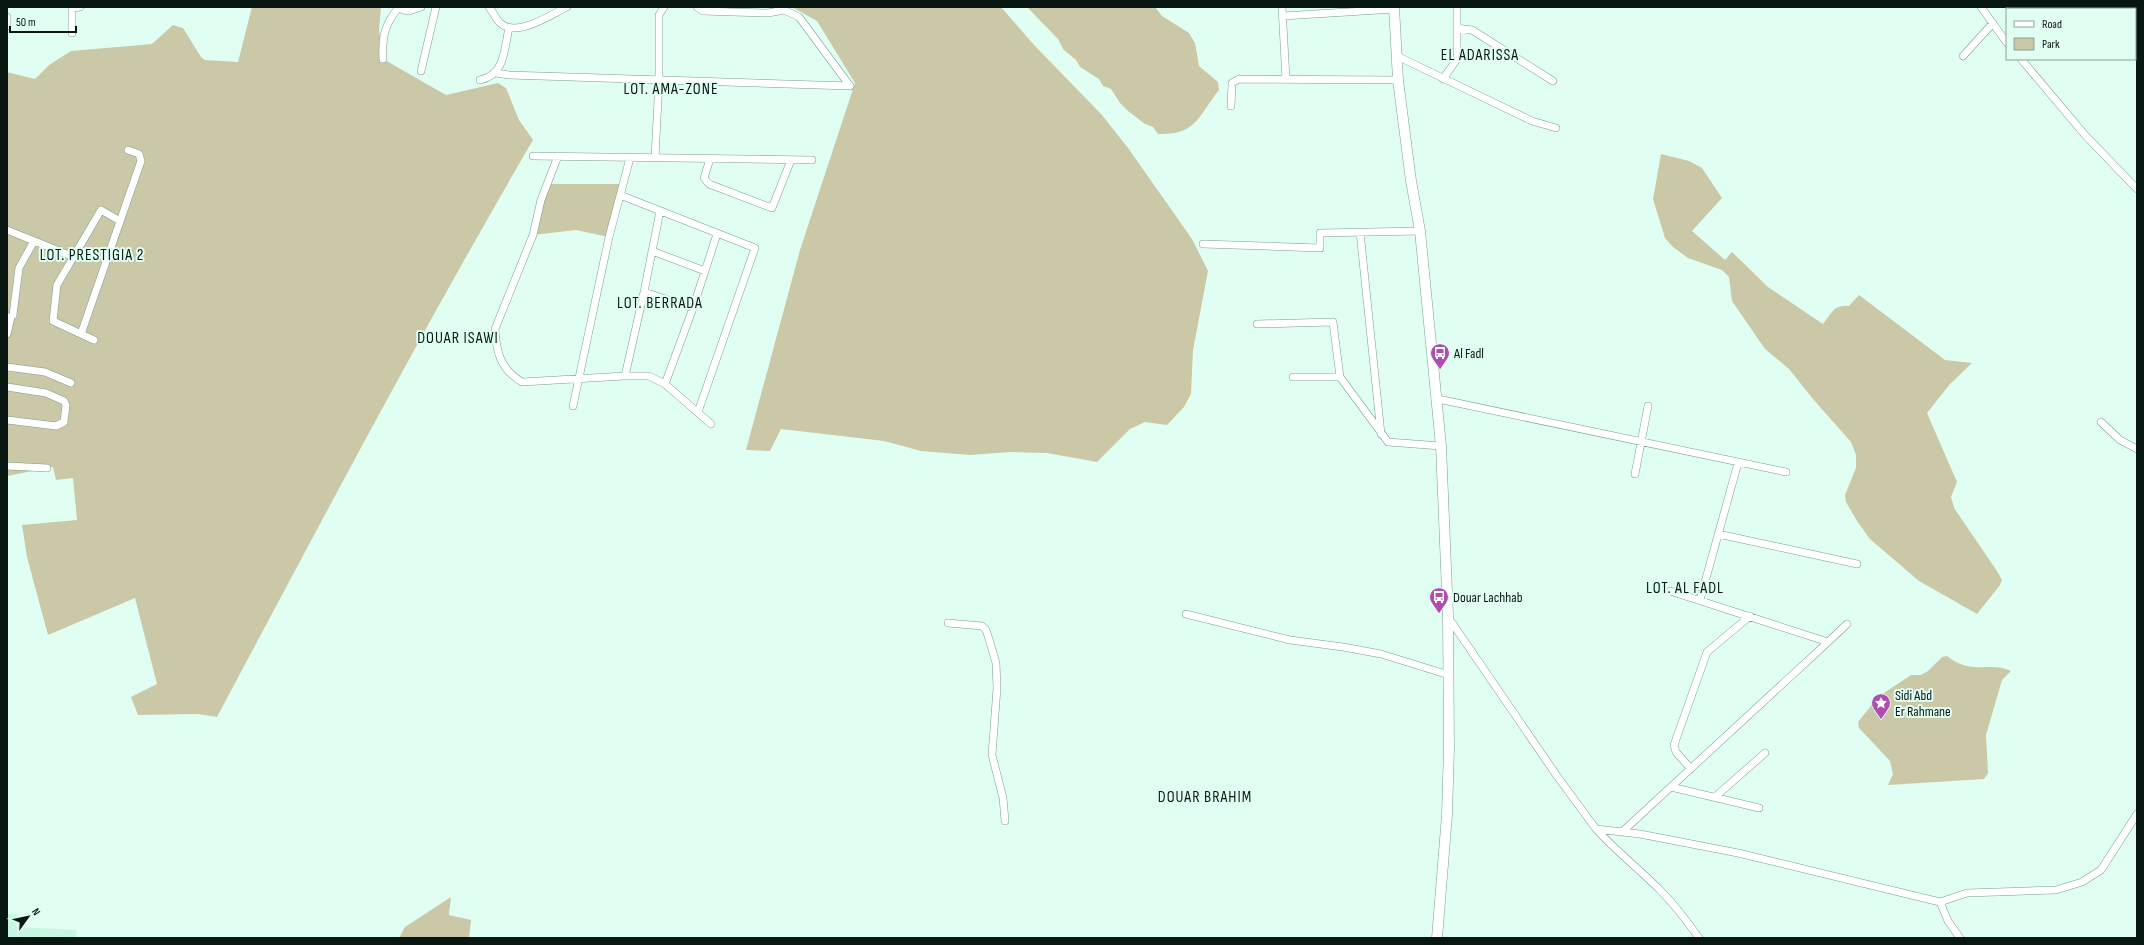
<svg xmlns="http://www.w3.org/2000/svg" width="2144" height="945" font-family="'Sofia Sans Condensed',sans-serif">
<style>
.built{fill:#c7f6e3}
.green{fill:#cac8a7}
.lines{fill:none;stroke-linecap:round;stroke-linejoin:round}
.street-casing{stroke:#799d8f;stroke-width:8}
.secondary-casing{stroke:#799d8f;stroke-width:11}
.street{stroke:#fff;stroke-width:7}
.secondary{stroke:#fff;stroke-width:10}
.labels{text-anchor:middle;dominant-baseline:central;stroke-width:4;stroke-linejoin:round;paint-order:stroke}
.poi-label{font-size:14px;fill:#091712;stroke:#e0fff2;text-anchor:start}
.quarter-label{font-size:16px;letter-spacing:1px;fill:#091712;stroke:#e0fff2}
</style>
<rect width="100%" height="100%" fill="#e0fff2"/>
<path class="built" d="M7,914h11l-2,13 61,3 -1,8h-69z"/>
<path class="green" d="M252,7h129l-2,23 4,29 63,36 52,-12 8,5 13,32 14,20c-111,190 -213,384 -316,577l-19,-3 -60,1 -7,-18 26,-13 -22,-86 -87,37 -21,-78 -5,-32 55,-5 -4,-42 -17,2 -3,-13 -46,9v-404l28,7 14,-14 22,-14 81,-7 21,-19 10,3 18,29 4,3 33,2z
M792,7h209l34,39 67,69 26,33 64,91 16,32 -15,79 -2,44 -7,13 -17,18 -22,-3 -15,7 -33,33 -50,-9 -37,-1 -40,3 -49,-4 -37,-10 -103,-12 -11,22 -24,-1 54,-200 55,-167 -38,-62z
M1027,7h128l7,9 27,17 6,10 4,23 19,16 1,8c-21,26 -22,45 -61,44l-5,-7 -8,-3 -17,-13 -8,-8 -9,-14 -8,-3 -4,-7 -19,-12 -4,-7 -13,-11 -5,-10z
M1661,154l28,7 13,7 20,30 -30,33 33,29 7,-8 36,35 55,37c8,-10 11,-20 26,-18l10,-11 86,65 27,3 -22,21 -23,29 30,69 -6,15 3,11 43,63 5,9 -2,5 -23,29 -58,-33 -49,-42 -13,-18 -11,-19 -1,-7 11,-27v-13l-5,-13 -38,-43 -24,-30 -24,-20 -33,-48 -3,-24 -7,-7 -34,-12 -15,-11 -8,-9 -12,-39z
M547,184h75l-13,53 -33,-7 -43,5z
M1947,656c25,20 43,5 64,15l-9,9 -16,55 2,38 -4,6 -96,6 5,-11 -3,-13 -31,-33 -1,-6 20,-25 33,-22h10l7,-4 14,-14z
M451,897l-2,18 22,5 -2,18h-70l6,-11z"/>
<g class="lines">
<defs>
<path id="street" d="M72,7v26
M401,7l2,3 6,1 12,-4
M489,7c4,5 7,12 11,16 17,15 50,-8 67,-16
M697,7l6,4 65,2 16,-3 15,7 51,69
M1282,7l4,72
M1981,7l26,36
M2078,7l2,2
M72,8l8,-1
M2036,9l2,-2
M1283,16l112,-7
M7,17v9
M1457,28l15,2 81,51
M1397,56l135,65 24,7
M1963,56l30,-33
M383,59c-1,-22 1,-34 16,-52
M2021,59l64,76 52,54
M421,71l15,-64
M496,73l13,2 341,11
M1443,79l14,-20v-51
M480,80c25,-5 24,-30 29,-52
M1231,106l1,-23 7,-4 159,1
M533,156l279,4
M558,156l-17,44 -8,35 -38,94c1,23 6,41 27,53l103,-6h24l16,8 46,40
M655,158l4,-78v-65l5,-8
M710,159l-6,19 5,6 63,24 19,-48
M620,195l135,53 -57,164
M7,230l67,27
M1360,232l21,202
M1203,244l117,4v-15l100,-2
M652,251l53,20
M644,292l49,16
M7,317h4l2,-2 6,-47 15,-27
M1257,324l76,-2 7,55h-47
M7,334l4,-17
M81,334l60,-173 -2,-7 -11,-4
M94,340l-41,-19 4,-36 44,-75 19,11
M7,367l38,5 26,11
M625,376l19,-84 16,-81
M1340,377l48,65 53,4
M665,384l28,-76 24,-74
M7,387l39,6 18,8 2,4 -2,17 -8,4 -49,-6
M1438,399l348,73
M573,406l36,-169 21,-79
M2101,422l19,18 17,9
M7,466l40,2
M1635,474l13,-68
M1718,534l139,30
M1670,591l158,51 19,-18
M1700,600l38,-137
M1186,614l104,26 53,7 38,7 68,21
M1448,617l109,159 39,53 44,5 98,19 202,49 8,19 12,17
M948,623l34,3 4,4 3,9 7,24 1,25 -5,67 11,43 2,23
M1691,769l-15,-17 -2,-7 33,-93 43,-36
M1671,787l88,21
M1715,797l50,-44
M1596,829c20,22 43,40 64,61 15,15 27,31 39,48
M1622,832l206,-190
M1940,902l27,-9 89,-3 26,-8 19,-12 36,-56"/>
<path id="secondary" d="M1394,7l4,73 13,101 9,50 21,215 7,170 1,132 -2,67 -10,123"/>
</defs>
<use href="#street" class="street-casing"/>
<use href="#secondary" class="secondary-casing"/>
<use href="#street" class="street"/>
<use href="#secondary" class="secondary"/>
</g>
<defs>
<symbol id="bus-pin" viewBox="-11 -11 22 30"><path d="M0 17L-7.5 6A9.5 9.5 0 1 1 7.5 6Z" fill="#b14db2" stroke="#e0fff2"/><path d="M-5-6H5V4H4V6H2V4H-2V6H-4V4H-5ZM-3.5-4V0h7V-4ZM-3.5 1.2v1.5H-2V1.2ZM2 1.2v1.5H3.5V1.2Z" fill="#fff"/></symbol>
<symbol id="sight-pin" viewBox="-11 -11 22 30"><path d="M0 17L-7.5 6A9.5 9.5 0 1 1 7.5 6Z" fill="#b14db2" stroke="#e0fff2"/><path d="M0-6L1.8-2.2L6-1.7L2.9 1.2L3.7 5.4L0 3.3L-3.7 5.4L-2.9 1.2L-6-1.7L-1.8-2.2Z" fill="#fff"/></symbol>
</defs>
<g fill-rule="evenodd">
<use href="#bus-pin" x="1429" y="342" width="22" height="30"/>
<use href="#bus-pin" x="1428" y="586" width="22" height="30"/>
<use href="#sight-pin" x="1870" y="692" width="22" height="30"/>
</g>
<g class="labels">
<g class="poi-label">
<text x="1454" y="353">Al Fadl</text>
<text x="1453" y="597">Douar Lachhab</text>
<text x="1895" y="695">Sidi Abd<tspan x="1895" dy="16">Er Rahmane</tspan></text>
</g>
<g class="quarter-label">
<text x="1480" y="55">EL ADARISSA</text>
<text x="671" y="89">LOT. AMA-ZONE</text>
<text x="92" y="255">LOT. PRESTIGIA 2</text>
<text x="660" y="303">LOT. BERRADA</text>
<text x="458" y="338">DOUAR ISAWI</text>
<text x="1685" y="588">LOT. AL FADL</text>
<text x="1205" y="797">DOUAR BRAHIM</text>
</g>
</g>
<rect width="2144" height="945" fill="none" stroke="#091712" stroke-width="16"/>
<rect x="2006" y="8" width="130" height="52" fill="#e0fff2" stroke="#8aa298"/>
<rect x="2014" y="21" width="20" height="6" fill="#ffffff" stroke="#8aa298"/>
<text x="2042" y="28" font-size="12" fill="#091712">Road</text>
<rect x="2014" y="38" width="20" height="12" fill="#cac8a7" stroke="#8aa298"/>
<text x="2042" y="48" font-size="12" fill="#091712">Park</text>
<g transform="translate(28 917) rotate(57)" stroke="#e0fff2" stroke-width="3" paint-order="stroke">
<path d="M0-3L7 15L0 10L-7 15Z" fill="#091712"/>
<text y="-6" font-size="11" font-weight="bold" text-anchor="middle" fill="#091712">N</text>
</g>
<path d="M10 26v6h66v-6" fill="none" stroke="#091712" stroke-width="2"/>
<text x="16" y="26" font-size="12" fill="#091712" stroke="#e0fff2" stroke-width="3" paint-order="stroke">50 m</text>
</svg>
